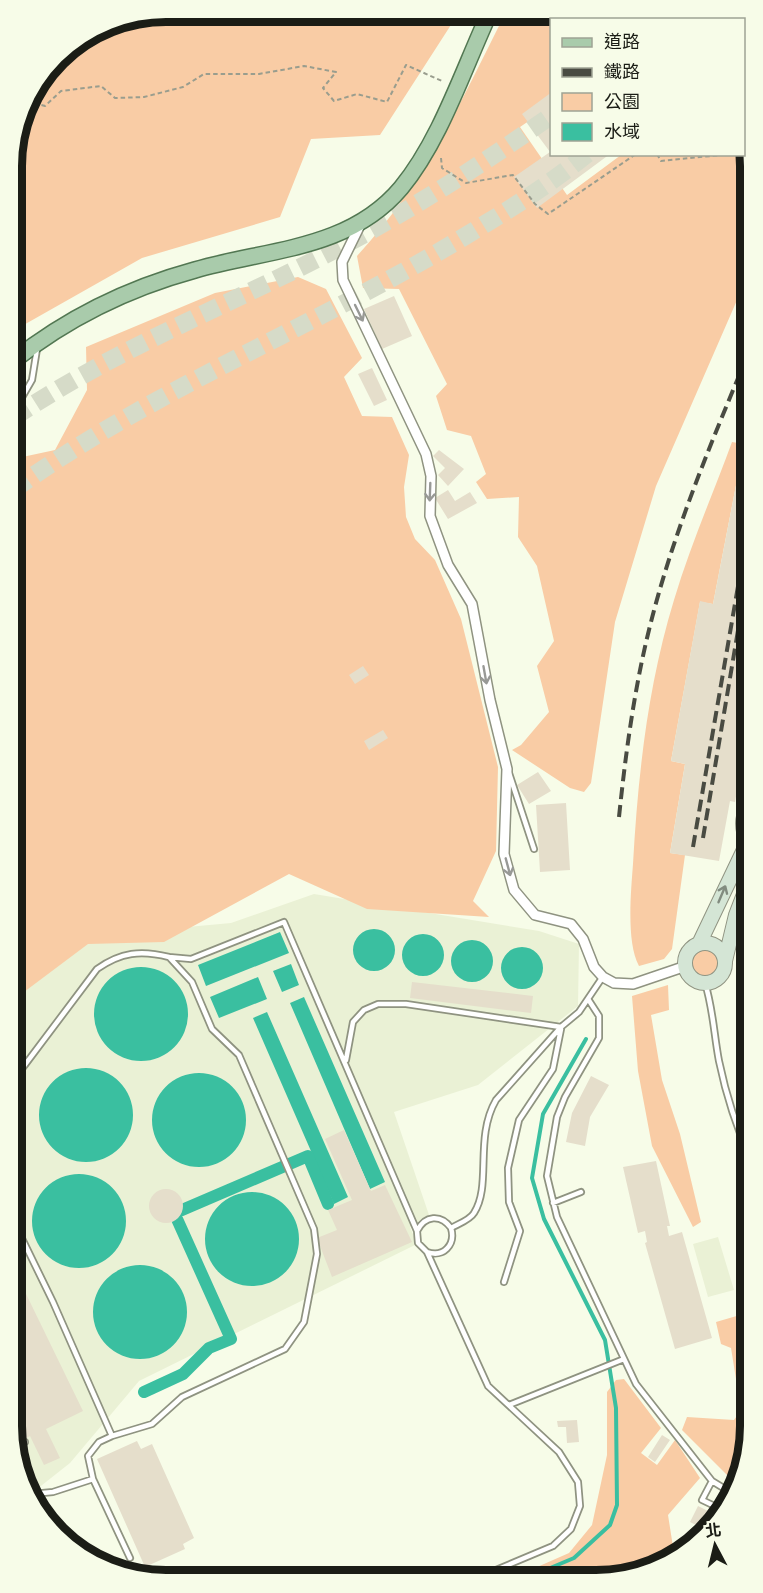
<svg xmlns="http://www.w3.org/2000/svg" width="763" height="1593" font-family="'Space Grotesk','Noto Sans TC',sans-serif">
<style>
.built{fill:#eaf1d5}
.green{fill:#f9cca5}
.water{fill:#3abfa0}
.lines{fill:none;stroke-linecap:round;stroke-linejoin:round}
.stream{stroke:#3abfa0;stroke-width:4}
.canal{stroke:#3abfa0;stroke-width:12}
.building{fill:#e5decb}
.highway-tunnel{stroke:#d6dbc8;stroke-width:18;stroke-dasharray:18 9;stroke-linecap:butt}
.lane-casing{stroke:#8f9381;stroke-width:8}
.street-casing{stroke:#8f9381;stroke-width:12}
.secondary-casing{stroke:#8f9381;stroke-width:16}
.primary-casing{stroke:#527752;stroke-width:18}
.path{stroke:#999d8e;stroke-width:2;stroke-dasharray:4.5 3;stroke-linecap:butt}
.lane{stroke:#fff;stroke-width:4.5}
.street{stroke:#fff;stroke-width:9}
.secondary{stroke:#d4e5d5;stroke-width:14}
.primary{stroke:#a9cbab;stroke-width:15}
.rail{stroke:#494b42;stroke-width:4;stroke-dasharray:12 6;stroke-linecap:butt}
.oneway{stroke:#989996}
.oneway2{stroke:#818b7f}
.rim{fill:none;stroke:#1b1d16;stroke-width:8}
</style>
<rect width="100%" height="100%" fill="#f7fce8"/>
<path class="built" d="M314,894l225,37 40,13 -1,62 -100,79 -84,27 35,103 -19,12 7,17 -278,137 -69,82 -38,30 -12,-17 -8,-49v-460l78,-31 141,-13z
M718,1237l16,53 -26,7 -15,-53z"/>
<path class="green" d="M166,12l292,2 -78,121 -69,4 -31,78 -138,41 -129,73v-185l15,-48 36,-48 43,-26z
M505,14l108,1 -6,4 -55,1 -1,86 -31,21 47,68 54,-40 123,-1v-34l7,46v102l-95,218 -41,136 -24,161 -7,9 -14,-4 -58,-38 9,-5 28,-33 -12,-46 17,-25 -17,-75 -19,-29 1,-40 -32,2 -11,-17 10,-8 -15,-38 -24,-6 -11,-34 11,-12 -48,-95 -36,-1 -6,-32c67,-72 104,-155 148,-242z
M298,277l28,12 36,69 -18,19 18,39 30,1 17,38 -5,32 2,30 9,22 20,21 26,59 37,148 -2,84 -23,50 16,16 -122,-8 -78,-35 -125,68 -76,2 -76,57 1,-542 42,-9 32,-60 -1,-43 129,-54z
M732,442l12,2 -31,160 -13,-2 -29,159 14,3 -15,89 15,2 -13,94 -8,10 -25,7c-13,-24 -8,-74 -6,-102 5,-90 15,-179 41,-264 16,-54 39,-106 58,-158z
M687 963a18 18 0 1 1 36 0a18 18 0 1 1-36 0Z
M668,985l1,25 -18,5 11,65 18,54 21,88 -8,5 -41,-81 -14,-75 -6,-75z
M740,1315l11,34v88l-17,45 -52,-52 5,-13 47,3 7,-10 -10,-62 -10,-4 -5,-22z
M624,1379l37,49 -20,25 16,12 18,-25 25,38 -32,37 6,38 -28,20 -127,2 50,-22 23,-28 15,-70v-63l9,-12z"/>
<path class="water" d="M353 950a21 21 0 1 1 42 0a21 21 0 1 1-42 0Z
M280,932l9,21 -83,33 -8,-21z
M402 955a21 21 0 1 1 42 0a21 21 0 1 1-42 0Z
M451 961a21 21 0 1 1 42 0a21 21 0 1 1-42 0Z
M501 968a21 21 0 1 1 42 0a21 21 0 1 1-42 0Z
M291,964l8,21 -17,7 -9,-21z
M94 1014a47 47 0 1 1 94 0a47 47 0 1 1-94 0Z
M258,977l9,22 -48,19 -9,-21z
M304,997l81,185 -15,7 -80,-186z
M267,1012l81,185 -14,7 -81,-186z
M39 1115a47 47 0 1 1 94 0a47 47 0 1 1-94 0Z
M152 1120a47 47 0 1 1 94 0a47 47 0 1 1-94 0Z
M32 1221a47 47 0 1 1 94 0a47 47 0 1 1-94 0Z
M205 1239a47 47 0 1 1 94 0a47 47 0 1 1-94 0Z
M93 1312a47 47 0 1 1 94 0a47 47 0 1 1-94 0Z"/>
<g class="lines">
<path class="stream" d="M536,1574l38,-16 36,-33 7,-20 -1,-97 -11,-68 -61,-121 -12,-41 11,-64 43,-75"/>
<path class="canal" d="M182,1210l126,-54 20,48
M144,1392l39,-18 26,-26 22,-9 -54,-120"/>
</g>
<path class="building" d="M552,92v62h58l-73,54 -23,-31 36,-25 -28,-38z
M394,296l18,40 -30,13 -18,-40z
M372,368l15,32 -13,6 -16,-32z
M744,444l7,1v330l-11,-1 -5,28 -5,-1 -11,60 -49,-8 15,-89 -14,-3 29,-160 13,3z
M439,450l25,19 -16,17 -10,-11 7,-7 -12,-12z
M448,490l7,11 15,-9 7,11 -29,16 -13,-21z
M363,666l6,9 -14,9 -6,-9z
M383,730l5,8 -19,12 -5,-9z
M538,772l13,19 -22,13 -12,-19z
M566,803l4,67 -30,2 -4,-67z
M751,954v16l-5,4 -6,-5 4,-4 -2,-2z
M412,982l121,14 -2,17 -121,-15z
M591,1076l18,9 -19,32 -5,29 -19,-4 6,-29z
M344,1130l27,61 14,-6 27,57 -80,35 -15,-39 20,-8 -9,-20 24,-10 -27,-61z
M656,1161l14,65h-3l2,10 13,-4 30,106 -37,11 -30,-106 2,-1 -2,-11 -7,2 -15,-66z
M149 1206a17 17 0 1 1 34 0a17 17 0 1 1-34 0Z
M12,1265l71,146 -37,18 14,29 -16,7 -14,-29 -5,3 -13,-27z
M577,1420l2,22 -12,1 -1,-16h-8l-1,-6z
M662,1435l8,5 -15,22 -7,-5z
M137,1441l4,8 11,-5 42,94 -11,6 2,5 -40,18 -48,-108z
M698,1506l22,11 -1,4 -13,9 -16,-8z"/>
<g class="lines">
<path class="highway-tunnel" d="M13,418c94,-64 201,-107 302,-158 82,-41 162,-92 237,-145
M13,490c147,-106 319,-170 472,-266 35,-21 70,-44 102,-70"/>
<defs>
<path id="lane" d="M13,413l19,-33 5,-31
M509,773l25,76
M705,983c8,25 9,52 14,78 7,34 18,68 32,99
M588,999l11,17v22l-34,59 -8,20 -10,59 10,41 79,167 76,97 18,11
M346,1060l7,-38 11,-12 14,-6h28l155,23
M12,1082l85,-113c24,-17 44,-19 72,-12
M736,1122l15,-9
M553,1203l28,-11
M12,1218l41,84 59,134
M417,1231l1,12 9,9 61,134 71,66 19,30 2,24 -9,23 -18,17 -69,29
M427,1252c16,6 29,-7 24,-24
M504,1282l16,-51 -11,-29 -1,-34 11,-48 34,-51 8,-40
M509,1405l115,-46
M15,1443l10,-1
M712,1481l-10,19 21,10
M32,1494l21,-2 40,-13
M130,1558l-37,-79 -5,-23 11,-14 13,-6 40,-12 30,-27 103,-48 19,-27 13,-68 -3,-25 -75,-174 -27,-26 -20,-47 -23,-25 22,2 93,-37 133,309c8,-16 24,-17 34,-3 7,-4 19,-8 23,-15 18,-28 0,-75 22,-113l65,-73 18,-15 23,-34"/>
<path id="street" d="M361,223l-19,39 1,18 83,174 5,22 -1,40 18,49 24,39 18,96 17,69 -3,85 10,36 21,25 36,9 12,15 11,28 9,10 11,6 19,1 53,-18
M746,844c-8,-18 -6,-31 5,-47"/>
<path id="secondary" d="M685 963a20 20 0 1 1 40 0a20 20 0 1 1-40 0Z
M699,944l52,-109
M725,961l11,-46 15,-39"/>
<path id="primary" d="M13,361c53,-42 116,-73 182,-91 72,-21 154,-20 206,-82 39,-47 62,-118 88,-174"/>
</defs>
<use href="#lane" class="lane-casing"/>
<use href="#street" class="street-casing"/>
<use href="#secondary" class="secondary-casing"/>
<use href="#primary" class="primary-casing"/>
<path class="path" d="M27,101l18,5 16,-15 40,-5 14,12 29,-1 39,-10 21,-13h55l45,-8 32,6 -13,16 11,13 23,-7 30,8 19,-37 36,16
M744,149l4,-2
M657,154l4,7 70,-7
M441,158l1,10 24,15 47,-8 22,29 13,10 88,-60"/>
<use href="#lane" class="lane"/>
<use href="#street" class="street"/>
<use href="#secondary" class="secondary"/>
<use href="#primary" class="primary"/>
<path class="rail" d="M619,817c7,-67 16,-134 33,-199 24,-93 62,-182 99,-271
M703,838l42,-249
M693,847l58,-336"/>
</g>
<defs><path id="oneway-shaft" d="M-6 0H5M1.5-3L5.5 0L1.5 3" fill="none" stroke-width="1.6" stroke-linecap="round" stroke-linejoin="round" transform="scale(1.5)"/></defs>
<g class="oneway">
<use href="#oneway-shaft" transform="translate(359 313) rotate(64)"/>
<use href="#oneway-shaft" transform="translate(430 492) rotate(92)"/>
<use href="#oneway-shaft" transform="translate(485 675) rotate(80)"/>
<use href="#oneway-shaft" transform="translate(508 867) rotate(75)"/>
</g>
<use class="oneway2" href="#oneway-shaft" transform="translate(722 894) rotate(-67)"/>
<path d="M0 0H763V1593H0ZM166 22H596A144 144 0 0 1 740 166V1426A144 144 0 0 1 596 1570H166A144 144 0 0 1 22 1426V166A144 144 0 0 1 166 22Z" fill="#f7fce8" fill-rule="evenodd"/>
<path class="rim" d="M166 22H596A144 144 0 0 1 740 166V1426A144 144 0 0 1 596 1570H166A144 144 0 0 1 22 1426V166A144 144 0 0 1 166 22Z"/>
<rect x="550" y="18" width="195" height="138" fill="#f7fce8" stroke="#9fa394" stroke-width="1.5"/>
<rect x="562" y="38" width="30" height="9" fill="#a9cbab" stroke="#9fa394" stroke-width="1.5"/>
<text x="604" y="48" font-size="18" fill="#1b1d16">道路</text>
<rect x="562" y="68" width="30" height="9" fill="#494b42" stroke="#9fa394" stroke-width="1.5"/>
<text x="604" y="78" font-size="18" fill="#1b1d16">鐵路</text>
<rect x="562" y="93" width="30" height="18" fill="#f9cca5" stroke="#9fa394" stroke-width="1.5"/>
<text x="604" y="108" font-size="18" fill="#1b1d16">公園</text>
<rect x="562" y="123" width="30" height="18" fill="#3abfa0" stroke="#9fa394" stroke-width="1.5"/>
<text x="604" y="138" font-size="18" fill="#1b1d16">水域</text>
<g transform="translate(715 1545) rotate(353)" stroke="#f7fce8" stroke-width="4.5" paint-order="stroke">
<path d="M0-4.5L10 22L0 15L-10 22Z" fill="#1b1d16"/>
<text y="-9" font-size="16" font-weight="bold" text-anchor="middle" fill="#1b1d16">北</text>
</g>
</svg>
